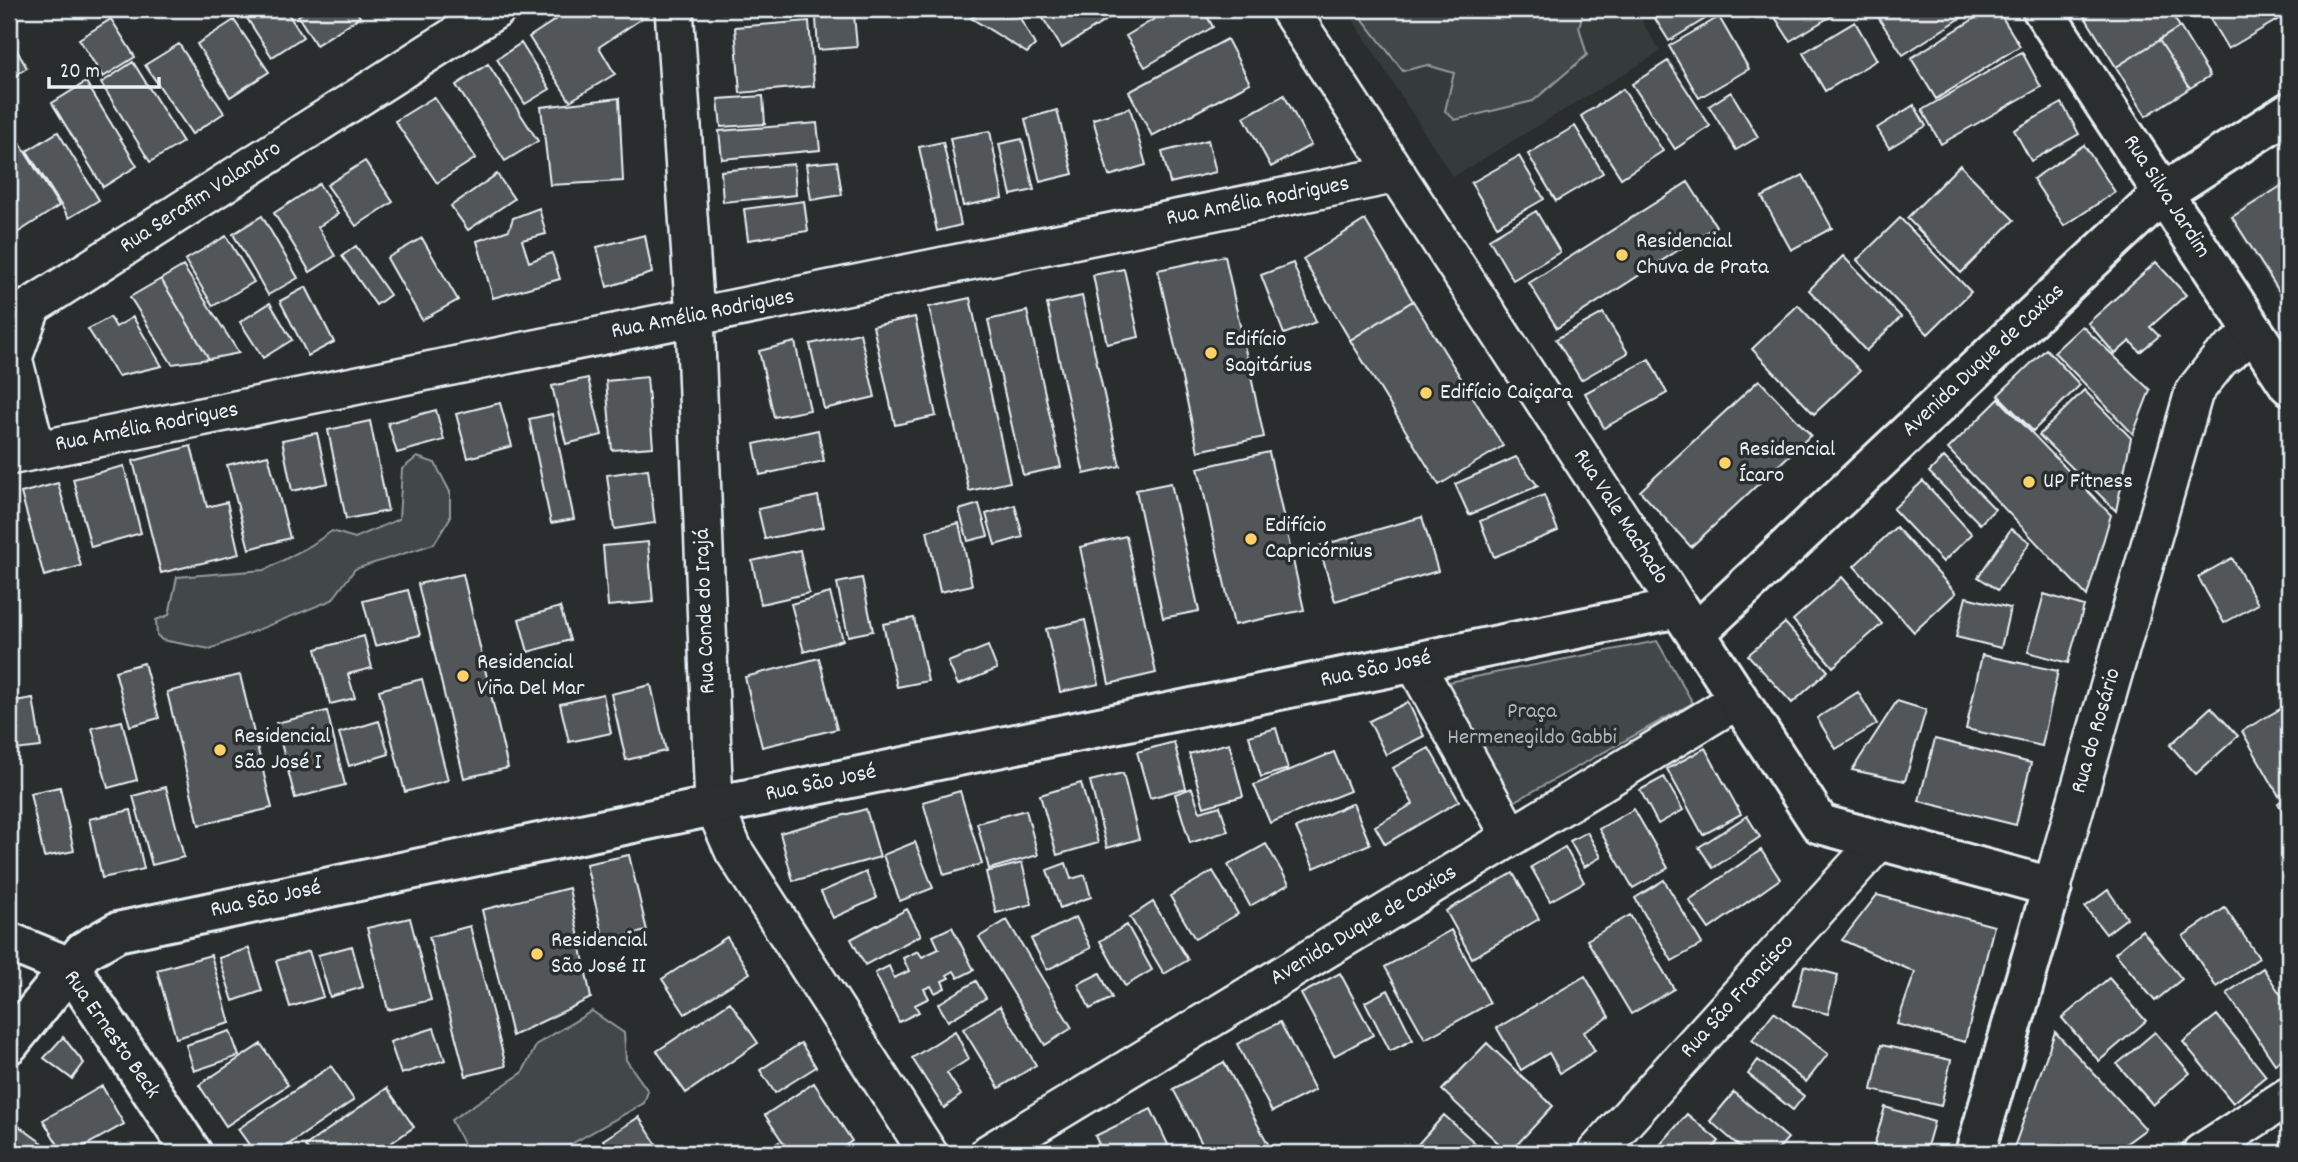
<svg xmlns="http://www.w3.org/2000/svg" width="2298" height="1162" font-family="Dekko,sans-serif">
<style>
.built{fill:#363a3b}
.green{fill:#424648;stroke:#959ca0;stroke-width:2}
.building{fill:#535759;stroke:#e8f1f8;stroke-width:2}
.lines{fill:none;stroke-linecap:round;stroke-linejoin:round}
.street-casing{stroke:#e8f1f8;stroke-width:42}
.secondary-casing{stroke:#e8f1f8;stroke-width:44}
.street{stroke:#2a2d2e;stroke-width:37}
.secondary{stroke:#2a2d2e;stroke-width:38}
.poi-dot{fill:#ffd166;stroke:#2a2d2e;stroke-width:2.5}
.labels{text-anchor:middle;dominant-baseline:central;stroke-width:7;stroke-linejoin:round;paint-order:stroke}
.street-label{font-size:23px;fill:#e8f1f8;stroke:#2a2d2e}
.poi-label{font-size:23px;fill:#e8f1f8;stroke:#2a2d2e;text-anchor:start}
.park-label{font-size:23px;fill:#aeb5ba;stroke:#2a2d2e}
</style>
<rect width="100%" height="100%" fill="#2a2d2e"/>
<filter id="ink" filterUnits="userSpaceOnUse"><feTurbulence type="fractalNoise" baseFrequency=".0143" numOctaves="2"/><feDisplacementMap in="SourceGraphic" scale="14" xChannelSelector="R" yChannelSelector="G"/><feConvolveMatrix kernelMatrix="1 2 1 2 8 2 1 2 1" color-interpolation-filters="sRGB"/></filter>
<g filter="url(#ink)">
<path class="built" d="M1346,9h289l25,43 -207,125z
M2289,175v138l-61,-97z"/>
<path class="green" d="M1355,9h229l-5,18 8,28 -54,46 -78,19 -10,-9 9,-38 -27,-8 -24,6z
M417,457l18,6 15,29v26l-16,26 -79,25 -23,31 -122,49 -48,-9 -5,-5 -1,-15 13,-5 8,-38 88,-7 45,-24 22,-15 23,7 44,-19 3,-50z
M1657,641l36,62 -183,101 -71,-120z
M592,1011l32,22 2,27 22,31 -4,12 -78,44 5,6h-103l-17,-33 71,-47 15,-29z"/>
<path class="building" d="M241,9h44l18,28 -31,20z
M309,9h46l5,8 -44,28 -18,-29z
M572,9h64l5,10 -42,28 16,27 -45,27 -41,-64z
M722,9h71l-71,4z
M987,9h28l20,36 -8,8 -56,-35z
M1044,9h69l3,5 -54,34 -23,-36z
M1171,9h32l10,18 -68,40 -19,-31z
M1649,9h67l2,2 -49,30z
M1781,9h55l2,3 -48,29 -17,-27z
M1878,9h97l-72,46 -29,-44z
M1990,9h7l23,37 -84,53 -25,-41z
M2080,9h88l12,18 -64,40z
M2204,9h85v4l-61,36z
M854,15l3,32 -39,3 -2,-32z
M1719,17l30,52 -50,29 -30,-52z
M111,19l24,38 -32,20 -24,-38z
M234,20l35,52 -39,25 -33,-53z
M809,21l5,65 -74,7 -5,-66z
M1855,22l22,38 -52,31 -22,-38z
M2180,27l30,49 -20,12 -31,-48z
M9,37l18,31 -18,11z
M1227,39l23,44 -98,53 -23,-44z
M2159,40l31,48 -44,28 -30,-49z
M521,43l29,46 -25,15 -28,-45z
M179,44l45,69 -32,21 -47,-69z
M2022,52l19,35 -100,57 -19,-34z
M1668,61l42,65 -35,23 -43,-65z
M133,62l50,80 -33,20 -49,-79z
M488,64l50,77 -33,20 -49,-76z
M86,82l51,84 -34,21 -51,-84z
M1623,89l40,62 -42,27 -40,-62z
M1731,92l27,45 -22,13 -27,-44z
M1284,95l27,50 -40,22 -27,-50z
M763,96l2,28 -44,3 -3,-28z
M434,97l42,61 -39,25 -42,-62z
M619,98l4,83 -73,4 -9,-78z
M2062,103l17,31 -48,27 -17,-31z
M1914,105l12,21 -37,22 -12,-20z
M1130,108l16,57 -37,11 -16,-57z
M1057,110l16,64 -33,8 -15,-63z
M817,123l3,27 -98,9 -3,-28z
M1575,126l28,47 -47,28 -28,-47z
M990,131l13,67 -40,8 -13,-68z
M58,132l41,68 -30,18 -42,-67z
M14,134l45,72 -48,31 -2,-3v-97z
M1022,139l12,51 -23,5 -12,-51z
M1208,140l8,32 -46,11 -8,-31z
M943,142l18,83 -24,6 -18,-84z
M2084,145l31,47 -51,34 -31,-47z
M1519,156l25,43 -47,27 -26,-43z
M365,161l28,41 -37,24 -29,-41z
M837,161l5,34 -31,5 -5,-36z
M794,164l2,31 -73,7 -2,-31z
M1960,165l54,55 -53,53 -54,-55z
M497,174l17,25 -46,31 -17,-24z
M1803,175l29,53 -41,22 -29,-53z
M2289,181v126l-57,-90z
M1688,182l28,44 -159,102 -28,-45z
M319,184l19,30 -20,13 17,29 -25,16 -36,-59z
M804,201l4,30 -60,9 -4,-31z
M539,208l7,26 -24,6 7,22 23,-9 8,26 -67,19 -16,-57 32,-11 4,-12z
M1536,211l24,41 -47,28 -24,-41z
M262,216l36,62 -30,17 -35,-61z
M1900,218l71,74 -43,42 -71,-74z
M1365,220l48,81 -63,39 -47,-81z
M645,235l7,38 -45,14 -10,-40z
M226,236l28,46 -41,24 -28,-46z
M422,238l36,62 -36,20 -35,-62z
M356,246l34,49 -14,10 -34,-49z
M1225,256l39,181 -66,14 -40,-181z
M1843,256l58,61 -35,34 -57,-61z
M2156,262l30,33 -36,32 9,9 -19,16 -10,-11 -15,13 -27,-31z
M1293,263l23,59 -32,12 -23,-59z
M183,266l56,87 -30,6 -48,-80z
M1124,269l15,68 -32,7 -14,-69z
M161,279l48,80 -37,5 -42,-67z
M306,287l28,55 -26,14 -28,-55z
M1082,296l38,170 -36,8 -37,-170z
M970,298l40,184 -41,9 -40,-184z
M1413,301l90,145 -64,39 -89,-145z
M270,303l22,37 -29,18 -23,-36z
M1798,305l62,66 -46,43 -62,-65z
M1027,311l34,156 -38,8 -35,-155z
M1603,313l25,40 -47,27 -25,-41z
M110,317l6,10 17,-10 29,49 -44,10 -30,-47z
M915,317l21,99 -41,9 -22,-99z
M2082,326l68,64 -17,44 -79,-82z
M860,333l15,64 -51,12 -14,-65z
M795,342l15,68 -36,7 -15,-66z
M2046,349l34,36 -47,46 -35,-36z
M1649,359l18,34 -63,35 -19,-35z
M647,377l6,70 -41,3 -6,-69z
M588,378l14,57 -36,9 -14,-58z
M1759,380l52,55 -120,112 -51,-56z
M2084,390l47,48 -15,73 -77,-76z
M1999,399l112,116 -24,81 -139,-147z
M500,403l12,43 -44,12 -12,-44z
M436,410l8,30 -47,13 -9,-30z
M552,414l22,105 -23,4 -22,-104z
M370,421l18,90 -42,8 -18,-89z
M818,430l6,31 -64,14 -6,-31z
M317,433l11,50 -36,8 -10,-51z
M191,446l16,61 20,-5 12,52 -78,19 -28,-112z
M1269,452l35,158 -70,15 -36,-157z
M268,455l22,83 -41,11 -22,-84z
M1516,457l22,29 -69,29 -14,-31z
M1944,457l51,52 -15,15 -51,-52z
M124,466l17,67 -50,14 -18,-68z
M648,469l7,54 -41,6 -7,-54z
M1923,481l49,53 -29,28 -50,-53z
M58,483l23,83 -37,10 -23,-83z
M1171,483l28,128 -36,7 -27,-128z
M9,488h3l4,33 -7,1z
M1544,495l14,36 -64,26 -14,-36z
M818,496l6,31 -59,12 -7,-30z
M979,504l9,32 -20,5 -9,-31z
M1015,505l8,32 -28,8 -9,-31z
M1422,517l16,54 -103,30 -16,-55z
M959,523l13,62 -32,7 -13,-61z
M1896,527l60,66 -42,39 -60,-66z
M2011,529l19,13 -32,48 -20,-13z
M1126,536l30,137 -47,11 -29,-137z
M648,542l5,60 -45,4 -5,-60z
M800,550l9,43 -48,11 -9,-43z
M2232,558l26,46 -34,19 -26,-46z
M463,574l45,194 -44,10 -46,-194z
M1842,577l40,47 -49,43 -40,-47z
M862,578l11,53 -25,5 -11,-53z
M408,590l12,45 -45,11 -12,-45z
M830,593l13,47 -39,12 -13,-48z
M2044,594l40,12 -16,57 -40,-11z
M1966,597l44,11 -9,40 -45,-11z
M560,607l10,33 -42,12 -9,-33z
M914,618l14,63 -31,6 -14,-63z
M1085,620l14,64 -39,8 -14,-63z
M1785,623l43,48 -36,32 -44,-48z
M364,636l8,32 -24,6 7,24 -25,6 -14,-55z
M988,646l9,23 -39,16 -10,-23z
M1982,655l76,16 -16,75 -76,-17z
M819,658l18,71 -75,18 -17,-70z
M144,663l15,55 -29,8 -15,-55z
M240,675l32,133 -73,17 -32,-133z
M422,679l26,101 -43,12 -26,-102z
M651,685l15,66 -40,9 -15,-66z
M1858,692l19,32 -41,25 -19,-31z
M603,694l8,39 -42,9 -9,-38z
M33,698l8,49 -26,3 -6,-48z
M1897,701l29,9 -21,71 -53,-11z
M1408,702l16,34 -38,19 -17,-34z
M2289,704v86l-10,6 -37,-65z
M2211,707l27,29 -42,38 -26,-29z
M327,711l18,74 -50,13 -19,-75z
M122,721l15,59 -29,8 -16,-60z
M379,721l10,33 -40,12 -10,-33z
M1276,728l12,41 -27,8 -12,-41z
M1935,739l96,24 -15,62 -97,-24z
M1174,742l12,46 -36,10 -13,-46z
M1229,743l14,53 -39,11 -15,-53z
M1429,748l30,53 -74,43 -10,-18 38,-22 -20,-36z
M1705,748l36,66 -38,21 -36,-66z
M1334,752l16,39 -80,32 -16,-38z
M1123,773l16,66 -32,9 -17,-67z
M1664,777l19,33 -25,14 -18,-34z
M1081,783l17,60 -41,12 -17,-60z
M60,787l14,64 -30,6 -14,-64z
M166,787l18,70 -32,8 -19,-69z
M1192,788l8,24 20,-6 8,25 -38,12 -15,-49z
M960,791l22,73 -38,11 -21,-73z
M2289,796v26l-11,-19z
M9,800l7,38 -7,13z
M1353,803l17,41 -56,24 -18,-40z
M866,809l14,48 -87,24 -13,-48z
M1634,809l34,59 -35,20 -34,-59z
M131,810l13,59 -42,9 -13,-59z
M1026,810l12,45 -49,14 -12,-46z
M1747,816l13,21 -47,31 -14,-21z
M1587,832l14,25 -17,10 -14,-26z
M915,842l18,46 -33,13 -17,-46z
M1266,844l23,40 -39,22 -22,-41z
M1565,847l19,35 -34,19 -19,-34z
M1761,850l19,29 -71,50 -20,-29z
M629,855l18,76 -43,9 -18,-76z
M1022,863l10,41 -36,9 -10,-41z
M1066,863l5,16 14,-4 6,22 -31,11 -13,-38z
M1213,871l25,43 -43,25 -25,-43z
M866,872l11,26 -44,20 -12,-26z
M1513,873l26,46 -67,39 -26,-47z
M1664,880l38,64 -30,17 -37,-63z
M569,888l22,110 -79,38 -30,-126z
M2108,890l19,28 -21,16 -21,-27z
M1877,895l117,31 -29,116 -68,-18 18,-52 -73,-32z
M1153,902l35,58 -24,14 -34,-57z
M2225,908l34,50 -43,29 -33,-51z
M907,909l14,26 -56,30 -14,-26z
M1630,915l44,74 -43,25 -44,-74z
M1076,917l15,31 -44,22 -16,-31z
M410,918l21,82 -43,10 -21,-82z
M1007,920l65,108 -27,17 -66,-108z
M1127,925l25,45 -27,16 -25,-45z
M470,926l36,140 -40,10 -37,-139z
M952,927l22,43 -16,8 -4,-7 -7,4 2,3 -7,3 3,7 -10,5 -4,-7 -7,3 5,9 -14,7 4,7 -20,10 -24,-49 14,-7 5,12 15,-7 -6,-13 15,-7 4,6 17,-8 -6,-13z
M1451,930l39,73 -65,36 -40,-72z
M2142,930l40,49 -27,22 -40,-48z
M727,937l23,36 -65,41 -23,-35z
M352,946l11,41 -33,10 -12,-42z
M249,948l13,43 -29,10 -14,-43z
M309,951l14,46 -33,10 -14,-46z
M211,955l19,68 -54,15 -19,-68z
M1804,966l34,9 -10,39 -34,-9z
M2263,968l26,39v47l-14,10 -48,-71z
M1100,973l12,25 -22,11 -12,-25z
M1340,973l33,62 -39,21 -33,-62z
M1585,976l24,41 -25,15 11,19 -35,22 -11,-20 -28,17 -24,-42z
M2109,978l37,43 -47,40 -37,-43z
M976,981l10,17 -38,23 -10,-17z
M1388,990l25,50 -23,11 -25,-49z
M730,1002l28,41 -72,50 -29,-42z
M1000,1006l36,59 -37,23 -36,-59z
M1774,1012l54,42 -22,28 -54,-42z
M2217,1015l49,61 -33,27 -50,-61z
M1280,1022l35,68 -43,22 -35,-68z
M434,1028l11,32 -44,14 -11,-32z
M230,1031l9,25 -45,15 -8,-26z
M955,1031l14,28 -22,14 14,22 -17,13 -32,-50z
M2055,1032l91,97 -33,24h-101z
M2155,1032l35,41 -37,32 -36,-41z
M63,1037l21,26 -12,16 -28,-21z
M801,1043l15,24 -41,26 -15,-23z
M1487,1043l66,63 -44,47 -67,-63z
M261,1044l27,41 -62,41 -27,-41z
M1881,1045l70,15 -10,46 -69,-16z
M1758,1060l46,36 -11,14 -45,-36z
M1224,1062l49,91h-66l-34,-64z
M331,1066l23,34 -78,53h-21l-17,-24z
M814,1083l38,58 -18,12h-44l-25,-38z
M102,1086l22,38 -52,29h-9l-20,-33z
M387,1088l27,39 -37,26h-67l-5,-7z
M1734,1092l54,46 -13,15h-28l-37,-32z
M1885,1107l49,15 -9,31h-53z
M1151,1109l21,44h-69l-8,-17z
M1687,1114l32,27 -10,12h-56z
M1444,1115l40,36 -2,2h-72z
M639,1117l23,36h-51l-8,-13z
M9,1119l47,34h-47z
M779,1142l7,11h-20l-1,-2z
M116,1146l4,7h-16z"/>
<g class="lines">
<defs>
<path id="street" d="M674,9l21,308 19,489 20,45 194,302
M1289,9l390,599
M36,450l-23,-92 19,-52 465,-297
M9,456l1388,-282
M1414,662l97,175
M2052,887l142,-495 26,-33 35,-27
M989,1153l750,-454
M1596,1153l284,-313
M2201,1153l88,-57"/>
<path id="secondary" d="M2042,9l247,376
M1696,633l467,-440 126,-81
M9,942l61,25 122,186
M9,1044l75,-93 33,-19 597,-126 965,-198 141,216 232,63 -77,266"/>
</defs>
<use href="#street" class="street-casing"/>
<use href="#secondary" class="secondary-casing"/>
<use href="#street" class="street"/>
<use href="#secondary" class="secondary"/>
</g>
</g>
<g class="poi-dot">
<circle cx="1622" cy="255" r="7"/>
<circle cx="1211" cy="353" r="7"/>
<circle cx="1426" cy="393" r="7"/>
<circle cx="1725" cy="463" r="7"/>
<circle cx="2029" cy="482" r="7"/>
<circle cx="1251" cy="539" r="7"/>
<circle cx="463" cy="676" r="7"/>
<circle cx="220" cy="750" r="7"/>
<circle cx="537" cy="954" r="7"/>
</g>
<g class="labels">
<g class="street-label">
<text transform="translate(2166 197) rotate(57)">Rua Silva Jardim</text>
<text transform="translate(201 198) rotate(-33)">Rua Serafim Valandro</text>
<text transform="translate(1258 202) rotate(-11)">Rua Amélia Rodrigues</text>
<text transform="translate(703 315) rotate(-11)">Rua Amélia Rodrigues</text>
<text transform="translate(1984 361) rotate(-43)">Avenida Duque de Caxias</text>
<text transform="translate(147 428) rotate(-11)">Rua Amélia Rodrigues</text>
<text transform="translate(1620 517) rotate(57)">Rua Vale Machado</text>
<text transform="translate(706 611) rotate(-92)">Rua Conde do Irajá</text>
<text transform="translate(1376 670) rotate(-12)">Rua São José</text>
<text transform="translate(2097 731) rotate(-74)">Rua do Rosário</text>
<text transform="translate(821 784) rotate(-12)">Rua São José</text>
<text transform="translate(266 900) rotate(-12)">Rua São José</text>
<text transform="translate(1364 926) rotate(-31)">Avenida Duque de Caxias</text>
<text transform="translate(1738 997) rotate(-48)">Rua São Francisco</text>
<text transform="translate(111 1035) rotate(55)">Rua Ernesto Beck</text>
</g>
<g class="poi-label">
<text x="1636" y="242">Residencial<tspan x="1636" dy="26">Chuva de Prata</tspan></text>
<text x="1225" y="340">Edifício<tspan x="1225" dy="26">Sagitárius</tspan></text>
<text x="1440" y="393">Edifício Caiçara</text>
<text x="1739" y="450">Residencial<tspan x="1739" dy="26">Ícaro</tspan></text>
<text x="2043" y="482">UP Fitness</text>
<text x="1265" y="526">Edifício<tspan x="1265" dy="26">Capricórnius</tspan></text>
<text x="477" y="663">Residencial<tspan x="477" dy="26">Viña Del Mar</tspan></text>
<text x="234" y="737">Residencial<tspan x="234" dy="26">São José I</tspan></text>
<text x="551" y="941">Residencial<tspan x="551" dy="26">São José II</tspan></text>
</g>
<g class="park-label">
<text x="1532" y="712">Praça<tspan x="1532" dy="26">Hermenegildo Gabbi</tspan></text>
</g>
</g>
<rect width="2298" height="1162" fill="none" stroke="#2a2d2e" stroke-width="35"/>
<rect x="18" y="18" width="2263" height="1127" fill="none" stroke="#e8f1f8" stroke-width="2.5" filter="url(#ink)"/>
<path d="M49 77v10h110v-10" fill="none" stroke="#e8f1f8" stroke-width="3.5"/>
<text x="60" y="77" font-size="21" fill="#e8f1f8" stroke="#2a2d2e" stroke-width="5" paint-order="stroke">20 m</text>
</svg>
